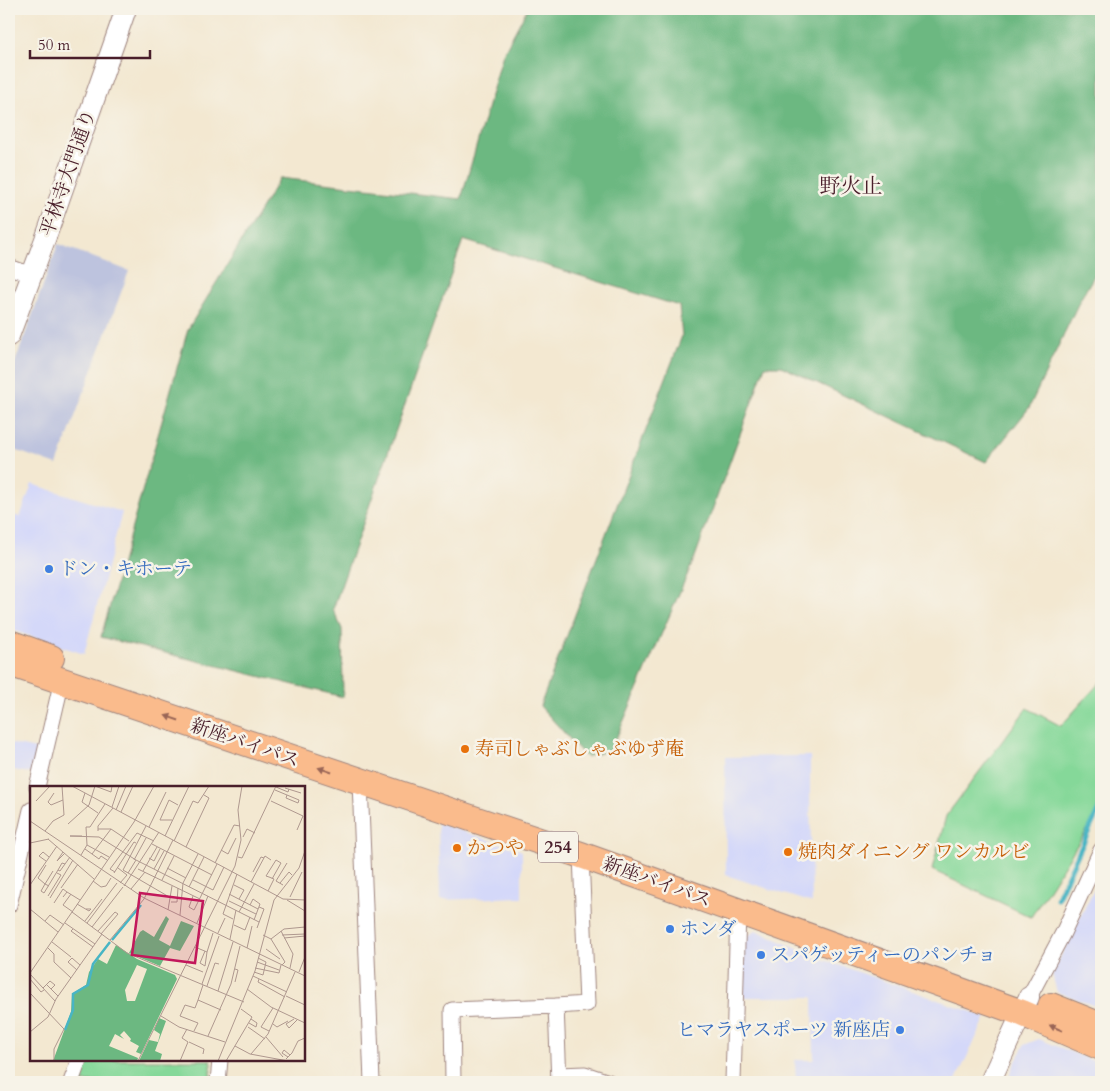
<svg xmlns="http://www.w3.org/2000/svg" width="1110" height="1091" font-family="Cardo,'Noto Serif JP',serif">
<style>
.built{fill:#d4d8f9}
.industrial{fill:#bdc3de}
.green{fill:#85d899;stroke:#687c62}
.forest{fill:#6cb881;stroke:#5b6c56}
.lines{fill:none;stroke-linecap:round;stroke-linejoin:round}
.stream{stroke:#48b5c4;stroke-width:5}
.minor-casing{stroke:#9e847e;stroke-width:17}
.tertiary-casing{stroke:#9e847e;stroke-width:22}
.trunk-casing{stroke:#9e847e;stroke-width:28}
.minor{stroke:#fff;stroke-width:15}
.tertiary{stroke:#fff;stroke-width:20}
.trunk{stroke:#fabb8c;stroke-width:26}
.oneway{fill:#996557}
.shop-dot{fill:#3f7fe0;stroke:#f7f3e8;stroke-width:2}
.food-dot{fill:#e8710a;stroke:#f7f3e8;stroke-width:2}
.labels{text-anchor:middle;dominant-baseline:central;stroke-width:5;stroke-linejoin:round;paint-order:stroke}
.shield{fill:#f7f3e8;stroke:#7e5f64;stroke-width:1}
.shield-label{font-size:18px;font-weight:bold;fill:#4a1f2b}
.street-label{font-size:19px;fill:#4a1f2b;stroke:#f7f3e8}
.shop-label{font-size:19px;fill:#366cbe;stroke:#f7f3e8;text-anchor:start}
.food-label{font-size:19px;fill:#c56008;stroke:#f7f3e8;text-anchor:start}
.quarter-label{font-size:21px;fill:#4a1f2b;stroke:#f7f3e8}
.inset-river{fill:none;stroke:#48b5c4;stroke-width:2.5}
.inset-road{fill:none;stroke:#af988f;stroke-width:1}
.view{fill:#c2185b;fill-opacity:0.15;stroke:#c2185b;stroke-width:2.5}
.inset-edge{fill:none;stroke:#4a1f2b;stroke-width:2.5}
</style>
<rect width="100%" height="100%" fill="#f7f3e8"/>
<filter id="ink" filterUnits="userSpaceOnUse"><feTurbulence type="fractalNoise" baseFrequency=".02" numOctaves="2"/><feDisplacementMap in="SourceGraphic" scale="10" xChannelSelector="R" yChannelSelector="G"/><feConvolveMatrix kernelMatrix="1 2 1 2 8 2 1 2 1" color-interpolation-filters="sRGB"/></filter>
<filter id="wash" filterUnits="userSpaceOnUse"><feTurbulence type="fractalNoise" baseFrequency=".0096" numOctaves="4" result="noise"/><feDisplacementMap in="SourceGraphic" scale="20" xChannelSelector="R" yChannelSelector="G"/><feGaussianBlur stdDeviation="1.12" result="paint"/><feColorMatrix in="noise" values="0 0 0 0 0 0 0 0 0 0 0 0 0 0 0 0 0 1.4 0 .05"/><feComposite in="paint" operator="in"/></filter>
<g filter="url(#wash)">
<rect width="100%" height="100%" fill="#f3e8d1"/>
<path class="built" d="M32,484l90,28 -38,142 -75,-25v-115l11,3z
M9,743l31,7 -6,24 -25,-5z
M810,756v36l2,111 -86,-28 -1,-118z
M438,823l84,28v46l-82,3z
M1101,875v133l-44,-16 -5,-18z
M756,930l57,26 173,61 -31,65h-159l-1,-22h19l-1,-63h-70v-57z
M1039,1039l62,25v18h-95l18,-37z"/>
<path class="industrial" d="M58,244l71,27 -72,194 -48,-17v-69z"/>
<path class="green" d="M1101,681v127l-70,109 -99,-47 14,-54 81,-108 34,18z
M84,1060h127v21l-1,1h-134z"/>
<path class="forest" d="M527,9h558l16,4v251l-21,36 -51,108 -43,54 -205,-96h-16l-70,191 -84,193 -25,7 -46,-51 142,-370 -3,-30 -216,-66 -130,369 9,20 1,68 -242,-60 87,-308 92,-151 181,21 42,-145z"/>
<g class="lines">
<path class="stream" d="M1057,899l44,-94"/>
</g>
</g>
<g filter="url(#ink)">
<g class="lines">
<defs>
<path id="minor" d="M9,267l23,8
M360,782l12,300
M37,787l25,-107
M9,905l22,-95
M1029,997l34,-64 38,-83
M559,1075l26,-1 24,8
M71,1082l8,-22
M218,1082l2,-22
M453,1082l-1,-72 104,-4
M559,1082l-3,-76 31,-2 -6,-149
M733,1082l5,-171"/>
<path id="tertiary" d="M9,336l38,-102 79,-225
M990,1082l39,-85"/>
<path id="trunk" d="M9,643l42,15
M9,663l572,192 441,158 79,34
M1051,1006l50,20"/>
</defs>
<use href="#minor" class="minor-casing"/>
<use href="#tertiary" class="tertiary-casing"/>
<use href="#trunk" class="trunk-casing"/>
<use href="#minor" class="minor"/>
<use href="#tertiary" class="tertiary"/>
<use href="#trunk" class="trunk"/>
</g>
<defs><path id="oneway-solid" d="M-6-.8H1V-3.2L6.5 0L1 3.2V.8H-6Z" transform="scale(1.25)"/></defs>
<g class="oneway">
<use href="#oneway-solid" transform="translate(172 718) rotate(-161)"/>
<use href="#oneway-solid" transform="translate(325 770) rotate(-161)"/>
<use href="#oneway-solid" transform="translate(1056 1028) rotate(-157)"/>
</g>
</g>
<g class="shop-dot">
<circle cx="49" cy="569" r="5"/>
<circle cx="670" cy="929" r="5"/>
<circle cx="761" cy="955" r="5"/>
<circle cx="900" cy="1030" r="5"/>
</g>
<g class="food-dot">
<circle cx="465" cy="749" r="5"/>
<circle cx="457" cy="848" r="5"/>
<circle cx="788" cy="852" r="5"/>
</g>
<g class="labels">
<rect class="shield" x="538" y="831.5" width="40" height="31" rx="4"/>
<g class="shield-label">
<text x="558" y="847">254</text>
</g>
<g class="street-label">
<text transform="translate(68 173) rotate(-71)">平林寺大門通り</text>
<text transform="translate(245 743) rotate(19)">新座バイパス</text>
<text transform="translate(657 882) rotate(20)">新座バイパス</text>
</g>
<g class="shop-label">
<text x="59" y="569">ドン・キホーテ</text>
<text x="680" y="929">ホンダ</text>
<text x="771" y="955">スパゲッティーのパンチョ</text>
<text x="890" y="1030" text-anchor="end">ヒマラヤスポーツ 新座店</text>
</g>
<g class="food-label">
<text x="475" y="749">寿司しゃぶしゃぶゆず庵</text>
<text x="467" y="848">かつや</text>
<text x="798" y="852">焼肉ダイニング ワンカルビ</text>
</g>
<g class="quarter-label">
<text x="851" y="186">野火止</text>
</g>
</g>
<g transform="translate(30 786)">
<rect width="275" height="275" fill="#f3e8d1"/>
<path d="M136,130l3,3 -10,21 11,6 11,-25 13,5 -14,25 -10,-3 -10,18 -31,-13 11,-21 3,-2 11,7zM86,159l21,14 38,16 2,4 -36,75 -5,-2 3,-6 -9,-5 1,-2 -7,-8 -4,4 4,4 -9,-5 -6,12 29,12 -1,3h-84l18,-49 1,-18 14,-9 3,-13 9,-13 9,5zM107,179l10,4 -12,32h-8l-2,-11zM129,232l7,3 -11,30 7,3 -2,7h-21l10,-21 9,2 2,-8 -6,-4z" fill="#6cb881" fill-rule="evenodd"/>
<path class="inset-river" d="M82,154l29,-35M35,244l8,-20v-16l15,-9 5,-21 17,-22"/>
<path class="inset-road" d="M42,0l211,113 22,1M65,0l16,6 1,-6M246,1l12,5 1,-3M255,2l16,5M245,4l24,10M24,7l-6,9 3,3 12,-5M55,7l-3,9 16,11M257,9l-1,3 12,5 1,-3M6,15l14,-15M241,15l32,15 -6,14M82,21l7,-21M86,24l10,-24M91,26l12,-26M142,34h-12l9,-20 9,5M0,35l114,77 161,78M38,38l21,-19 6,-19M116,40l-23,44 48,28M119,41l17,-35M68,43h13l18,12M15,45l8,-10 11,-6 -2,-29M68,45v-5l15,-18M52,50h-12l29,1 37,23 123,62M135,50l24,-50M213,51l4,-8 8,4M18,53l46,40M144,55l19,-40 5,2 11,-17M0,57l19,-4M122,58l60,31M57,59l22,12M156,61l23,-49 -5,-3M55,63l14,10 2,-3 6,4M191,64l7,4 8,-16M33,66l-6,9 8,-8M62,68l19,-25M51,69l6,-10 -1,-18h4l15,-23M208,71l4,1 34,-72M119,72l5,3 6,-12M104,74l12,-22M16,75l-7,-5 4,-4 6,5M185,77l19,-38 6,1M35,78l-3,-1 -4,7 2,1 10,-14M16,79l-8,13 7,6 8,-13M88,82l9,7 -7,8M137,82l19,10M108,83l62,30M124,83l10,-18M113,85l14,-24M85,86l-5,-3 27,-36 17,8M223,86l8,-15 3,1M84,87l20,-31 2,1M98,87l8,-13M132,94l12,-24M163,94l20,10 11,-23M63,95l8,6 5,-1 5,-8M221,96l14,-26 6,4M250,97l9,-11 3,3M0,99l27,-39M204,99l10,5 -5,9M253,99l-7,-4 11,-18M19,100l-4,-2 -4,7 3,2 14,-23M94,100l35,-54M159,101l15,-30M31,102l17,-24M101,103l14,-17M238,105l6,-12 -5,-2 -3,-1 10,-16 5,3 -9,16M41,108l-8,11 10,7M199,108l29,15M18,110l13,-21 -4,-2M163,110l-4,11 5,3 23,-46M33,111l4,-5 13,8M260,111l12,-25M20,112l23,-38M257,114l18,11M199,115l27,13M141,116h6l1,-14M24,117l9,-14 4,3M47,118l12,7 2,-2h-5M220,119l3,-6 7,5 -6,16M0,123l28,23M138,124l4,-24M42,126l55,41 117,49M209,126l15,-28M150,129l3,-32 15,-29M203,133l-10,-5 14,-40M15,135l5,-6 14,10M55,135l17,-22M35,137l30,21M57,137l30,-40M167,137l11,-27M204,139l11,5 5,-13M62,141l31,-40M227,142l7,-19 -5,-2M43,143l-2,2 22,16M68,145l17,-19 3,2 -17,20M251,145l12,23 -3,14M188,147l7,-15M233,149l8,4 14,23 -3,3M252,149l23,-1M254,152l21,-2M200,153l6,-29M241,153l13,-10 21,-2M80,154l34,-41 29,-59M22,156l19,15M165,161l12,5 6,-19M18,162l6,6v8l17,16M217,162l5,-22M236,163l14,10M175,165l-5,12 5,3 2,-14M227,176l22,8M156,179l17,7M225,182l24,5 2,-8M205,183l3,1 -3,12M47,184l-9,-8 4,-4 8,7M224,186l9,3 3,-13 -8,-4M269,186l6,-15M0,187l104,-151 20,-36M0,188l25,27M223,190l34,16M0,193l11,13 3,-2M229,193l-1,3 27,15M172,198l17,-48M17,199l11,11M173,199l-5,15 23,10M177,200l8,-23 4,1M13,202l7,-7 5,4 -4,4M217,203l24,18 34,16M188,205l15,-49M0,207l34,36 -10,20v12M256,210l19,9M131,230l18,11 46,15M264,233l-8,5 3,4 8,-8M219,237l7,4 1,-4 -6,-4M243,238l4,3 11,-6M218,241l17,12M164,245l4,-8 -18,-7 5,-11 10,3 3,-8M239,245l-8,-4 12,-19M0,246l18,-15 8,-18 46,-65M178,250l23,-52 9,-38M236,251l17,20M159,256l15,7 -1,5M205,260l15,8 38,7M221,268l17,-20 27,-62M258,271l-6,-4 2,-3 6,5M256,273l6,-6 6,-12 7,-3M108,275l97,-195 6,-26 -3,-30 4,-24M150,275l8,-19 -6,-4 5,-9M188,275l37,-90 19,-71 25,-32 6,-17M196,275l26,-44 -11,-8"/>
<path class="view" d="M110,107l63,8 -8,62 -63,-8z"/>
<rect width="275" height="275" class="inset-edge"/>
</g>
<rect width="1110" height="1091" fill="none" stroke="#f7f3e8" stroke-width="30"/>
<path d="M30 50v8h120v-8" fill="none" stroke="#4a1f2b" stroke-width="2.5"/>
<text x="38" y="50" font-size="15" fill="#4a1f2b" stroke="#f7f3e8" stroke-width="4" paint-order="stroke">50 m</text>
</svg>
